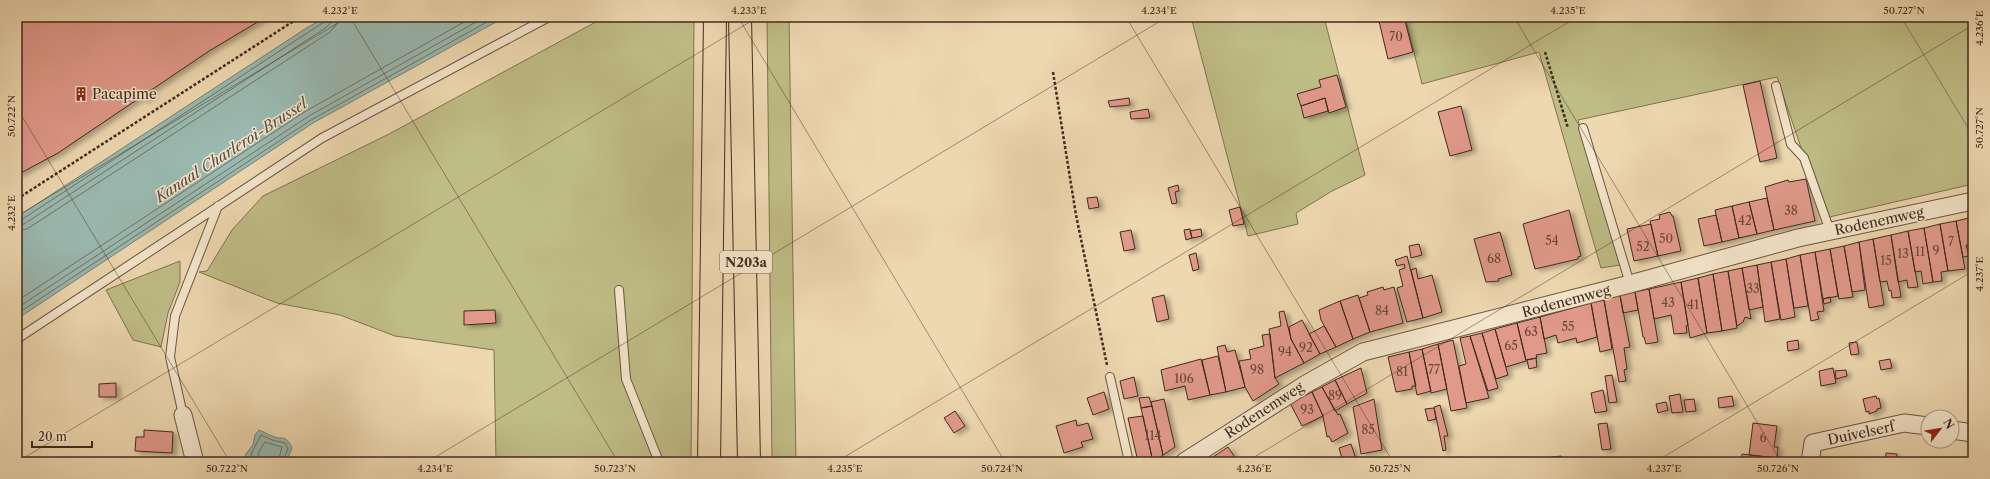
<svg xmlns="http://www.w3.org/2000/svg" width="1990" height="479" font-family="'Libre Caslon Text',serif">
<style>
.green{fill:#bfbc86;stroke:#807352}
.water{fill:#9ab9b0;stroke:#768076}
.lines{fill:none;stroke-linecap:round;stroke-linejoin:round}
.shore{stroke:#6e7268;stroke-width:1}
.building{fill:#e1998a;stroke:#412a1f;filter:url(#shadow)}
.service-casing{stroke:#6c5643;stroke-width:10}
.minor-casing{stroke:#6c5643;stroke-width:19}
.trunk-casing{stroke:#412a1f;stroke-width:24}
.path{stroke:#412a1f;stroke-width:2.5;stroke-dasharray:3 2;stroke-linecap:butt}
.service{stroke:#f4e6cc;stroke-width:8}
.minor{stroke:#f4e6cc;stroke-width:17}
.trunk{stroke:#eed8b0;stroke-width:22}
.ticks{fill:none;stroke:#412a1f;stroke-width:1;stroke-opacity:0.45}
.labels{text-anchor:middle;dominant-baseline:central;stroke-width:3;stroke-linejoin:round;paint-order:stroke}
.number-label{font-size:12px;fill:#69463a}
.shield{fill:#f4e6cc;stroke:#776253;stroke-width:1}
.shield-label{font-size:13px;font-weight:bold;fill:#412a1f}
.poi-label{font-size:14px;fill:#412a1f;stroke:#f4e6cc;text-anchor:start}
.street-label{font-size:14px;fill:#412a1f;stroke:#f4e6cc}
.water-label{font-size:15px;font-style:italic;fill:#574e43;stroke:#f4e6cc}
.neatline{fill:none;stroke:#412a1f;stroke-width:1.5}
.ticks-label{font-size:10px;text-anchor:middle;fill:#412a1f}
</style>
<defs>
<filter id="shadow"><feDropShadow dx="4.5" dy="2.5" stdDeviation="2" flood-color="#0004"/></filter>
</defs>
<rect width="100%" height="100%" fill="#eed8b0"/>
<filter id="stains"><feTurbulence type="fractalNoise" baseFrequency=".005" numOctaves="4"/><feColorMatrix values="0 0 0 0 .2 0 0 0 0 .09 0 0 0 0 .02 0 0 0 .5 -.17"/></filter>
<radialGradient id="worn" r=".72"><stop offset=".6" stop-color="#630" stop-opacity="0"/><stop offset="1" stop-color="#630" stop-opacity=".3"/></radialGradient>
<path class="green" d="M605,17h89l-3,445h-195l-2,-112 -99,-14 -55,-21 -63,-12 -78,-31 8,-1 25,-41 31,-34 126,-62z
M767,17h22l7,445h-24z
M1191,17h133l41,158 -33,16 -36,22 2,11 -50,12z
M1405,17h568v167l-148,34 -48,-141 -199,43 42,145 -19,3 -62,-216 -117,32z
M180,261v21l-12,31 -7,34 -28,-7 -27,-50z"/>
<path class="water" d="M326,17h179l-192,106 -296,196v-102l291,-190z
M259,430c5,2 8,4 13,6 11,5 13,-3 20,12l-6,14c-14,0 -31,4 -41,-7l8,-10 2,-10z"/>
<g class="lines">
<path class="shore" d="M17,220h4l303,-198 3,-5
M17,225l7,-1 303,-197 4,-5 1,-5
M17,231l10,-2 303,-197 6,-7 2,-8
M17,301l289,-190 167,-94
M17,308l292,-192 176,-99
M17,314l294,-194 185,-103
M256,462l-5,-8 10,-19 11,5 13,3 3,5 -5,14
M261,462l-3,-9 7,-11 17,5 -4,15"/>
</g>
<path class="building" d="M17,17h249l-57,34 -151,102 -41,22z
M1378,17h26l9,35 -25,7z
M1337,75l9,32 -17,6 -4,-15 -24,8 -4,-12 24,-7 -2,-7z
M1760,81l17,77 -17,4 -17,-77z
M149,91l3,4 -9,5 -2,-3z
M1129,98l1,7 -20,2 -2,-6z
M1325,98l3,13 -24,7 -3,-12z
M1461,106l11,44 -22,6 -12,-44z
M1148,109l2,8 -2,1 -17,1 -1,-7z
M1806,179l9,42 -41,9 -9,-43 23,-7 1,2z
M1178,185l1,6 -4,1 2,11 -5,1 -4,-16z
M1097,197l2,10 -10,2 -2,-11z
M1767,198l7,32 -17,4 -8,-32z
M1749,202l8,32 -18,4 -7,-32z
M1732,206l7,32 -17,4 -7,-32z
M1240,207l4,17 -11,2 -4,-16z
M1569,210l12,46 -3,1v2l-43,10 -12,-45z
M1670,212l2,4h1l8,35 -23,5 -8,-35 10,-2 -1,-4z
M1716,215l6,27 -18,4 -6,-27z
M1973,217v27l-7,1 3,11 -6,1 -7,-36z
M1956,221l9,48 -17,2 -8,-47z
M1651,224l7,32 -24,5 -7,-32z
M1940,224l8,47 -7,1 1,9 -9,1 -9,-54z
M1924,228l9,54 -10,2 -2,-13 -6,1 -7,-41z
M1190,229l2,9 -6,2 -2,-10z
M1201,229l1,7 -10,2 -2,-7z
M1131,230l4,19 -11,2 -4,-19z
M1908,231l10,56 -10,1 -1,-8 -9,2 -7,-47z
M1500,232l12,43 -14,4 1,2 -13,1 -12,-43z
M1891,235l10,62 -9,1 -1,-8 -2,1 -2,-10 -7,1 -7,-43z
M1873,239l11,66 -15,3 -10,-66z
M1859,242l6,48 -13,2 -8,-46z
M1419,244l3,11 -11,3 -2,-12z
M1844,246l9,51 -14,2 -9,-50z
M1830,249l8,47 -15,3 -8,-47z
M1815,252l9,59 -7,1 2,7 -8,2 -11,-66z
M1196,253l3,16 -6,2 -4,-16z
M1800,255l8,51 -14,2 -8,-49z
M1407,256l16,62 -16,4 -10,-34 6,-2 -4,-16 6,-2 -1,-4 -7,2 -2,-6z
M1786,259l9,58 -14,3 -10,-58z
M1771,262l9,57 -15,3 -8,-57z
M1757,265l6,42 -14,3 -7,-42z
M1416,268l2,11 14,-4 10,37 -19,6 -12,-48z
M1742,268l9,51 -6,-2 -2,5 -6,4 -9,-55z
M1728,271l9,57 -15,3 -9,-57z
M1713,274l9,57 -15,2 -9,-55z
M1698,278l9,55 -17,5 -9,-56z
M1681,282l7,43 -2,1 1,7 -13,1 -3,-19 -17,4 -5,-30z
M1383,287l1,3 10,-3 9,36 -33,9 -11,-34 9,-3 -1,-3z
M1649,289l9,53 -12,2 -2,-7h-1l-8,-45z
M1635,292l3,18 -15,3 -3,-18z
M1164,295l5,24 -12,3 -5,-24z
M1358,295l12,37 -17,7 -13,-38z
M1620,295l10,52 -6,1 3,21 -3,1 2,11 -7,1 -15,-82z
M1830,297l1,5 -7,2 -1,-5z
M1604,300l8,49 -12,3 -9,-49z
M1340,301l13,38 -17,8 -15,-27 -2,-10z
M1591,303l6,34 -20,6 -1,-5 -18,5 -2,-8 -12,4 -4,-22z
M495,310l1,13 -32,2v-14z
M1284,311l7,28 13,24 -29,15 -6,-49 12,-3 -2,-14z
M1540,317l7,36 -11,2 1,3 -11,2 -9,-37z
M1302,320l18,34 -16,9 -13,-24 -2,-12z
M1517,323l9,38 -20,6 -11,-38z
M1324,326l12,21 -16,7 -11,-20z
M1495,329l13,46 -12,4 -14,-46z
M1482,333l16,55 -10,3 -18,-55z
M1270,334l5,44 4,6 -26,17 -8,-14 -6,-26 12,-2 -2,-9 15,-4 -2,-11z
M1470,336l19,62 -23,5 -7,-37 7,-2 -6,-26z
M1453,340l14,68 -16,3 -13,-67z
M1798,340l1,9 -11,2 -1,-9z
M1857,342l2,12 -8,1 -2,-12z
M1438,344l9,45 -16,4 -9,-44z
M1225,345l2,7 8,-2 10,37 -19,5 -9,-45z
M1422,349l9,42 -14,4 -8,-43z
M1409,352l7,34h-4v3l-16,3 -8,-35z
M1218,356l8,36 -16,3 -8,-35z
M1536,358l1,9 -8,2 -2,-9z
M1201,359l9,36 -22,5 -3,-14 -20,5 -4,-21z
M1890,359l2,9 -11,2 -2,-9z
M1361,368l6,25 -20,11 -12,-24z
M1833,368l3,15 -15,3 -2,-15z
M1846,370l1,6 -11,3 -1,-8z
M1612,375l5,27 -8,1 -4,-27z
M1134,377l4,19 -14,3 -4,-18z
M1335,380l12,24 -12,7 -13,-24z
M116,383v14h-17v-13z
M1322,387l16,28 2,-1 8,19 -16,9 -3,-6 -2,1 -4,-21 -11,-24z
M1603,390l4,21 -12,2 -4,-20z
M1104,392l5,17 -16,6 -6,-17z
M1312,392l11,24 -21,10 -12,-23z
M1680,394l3,18 -11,1 -3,-17z
M1732,396l2,10 -15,2 -1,-10z
M1876,396l1,3 2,-1 2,10 -4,1v2l-8,3v-3l-3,1 -3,-13z
M1149,397l3,9 -11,2 -2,-10z
M1164,399l11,48 -12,8 -12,-53z
M1374,399l8,51 -21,4 -8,-47z
M1694,399l2,12 -10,1 -2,-12z
M1666,402l2,8 -10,3 -2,-9z
M1440,405l8,31h-4l2,14 -3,1 -9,-44z
M1152,406l11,49 -10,7 -12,-54z
M1434,408l2,11 -8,2 -3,-12z
M955,411l10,15 -11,7 -10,-15z
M1143,416l10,46h-15l-10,-44z
M1076,420l1,6 11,-3 5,16 -12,3 2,5 -19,6 -8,-27z
M1607,423l4,26 -9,1 -4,-26z
M1753,423l24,3 -3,21h4l-1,11 -28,-3z
M144,430l29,2 -1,21 -37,-2 1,-14h8z
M1351,444l6,18h-14l-4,-14z
M1228,447l10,15h-22l-3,-5z
M1886,453l11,1 -1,8h-11z
M1742,454l35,4 -1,1 -6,-1 -1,4h-28z
M1561,456l1,6h-16l-1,-4z
M1213,457l3,5h-10z
M1696,459l10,2v1h-11z"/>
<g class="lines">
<defs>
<path id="service" d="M1776,86l15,58 13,14 26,73
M1583,128l47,156
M619,290l7,89 33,83
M17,339l305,-201 227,-121
M1110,377l19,85
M183,415l-13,-58 5,-41 43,-110"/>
<path id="minor" d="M183,415l12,47
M1952,430l21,3
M1184,462l122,-78 57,-32 267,-68 168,-46 175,-37
M1810,462l3,-19 91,-20 24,3"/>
<path id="trunk" d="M740,17l9,445
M709,462l6,-445"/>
</defs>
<use href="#service" class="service-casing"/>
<use href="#minor" class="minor-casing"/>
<use href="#trunk" class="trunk-casing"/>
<path class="path" d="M1545,52l23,76
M1053,72l23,143 31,150
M17,199l283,-182"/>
<use href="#service" class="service"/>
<use href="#minor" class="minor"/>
<use href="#trunk" class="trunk"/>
</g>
<path class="ticks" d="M350,17l268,445M738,17l267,445M1126,17l267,445M1514,17l267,445M1901,17l72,119M17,108l213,354M17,216l331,-199M17,462l741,-445M427,462l740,-445M836,462l741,-445M1246,462l727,-437M1655,462l318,-191"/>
<defs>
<symbol id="building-bare" viewBox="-9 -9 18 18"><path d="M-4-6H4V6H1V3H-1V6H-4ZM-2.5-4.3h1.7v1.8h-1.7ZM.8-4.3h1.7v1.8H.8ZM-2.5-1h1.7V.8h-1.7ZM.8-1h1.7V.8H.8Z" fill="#8f2418" stroke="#f4e6cc" stroke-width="2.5" paint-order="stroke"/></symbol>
</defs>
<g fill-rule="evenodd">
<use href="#building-bare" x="71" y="84" width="20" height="20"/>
</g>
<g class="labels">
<g class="number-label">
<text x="1396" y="36">70</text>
<text x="1791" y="210">38</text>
<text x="1745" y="220">42</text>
<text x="1666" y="238">50</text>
<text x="1552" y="240">54</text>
<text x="1951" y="241">7</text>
<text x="1643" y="246">52</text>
<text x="1936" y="250">9</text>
<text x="1920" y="251">11</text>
<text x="1903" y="253">13</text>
<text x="1494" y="258">68</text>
<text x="1886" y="260">15</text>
<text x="1753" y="288">33</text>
<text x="1668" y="302">43</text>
<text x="1693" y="304">41</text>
<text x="1382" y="310">84</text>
<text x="1568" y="326">55</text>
<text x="1531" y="331">63</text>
<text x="1511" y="345">65</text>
<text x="1306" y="347">92</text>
<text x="1285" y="351">94</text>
<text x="1257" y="369">98</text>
<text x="1434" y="369">77</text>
<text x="1402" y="371">81</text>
<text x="1184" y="378">106</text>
<text x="1335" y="395">89</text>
<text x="1307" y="409">93</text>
<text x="1368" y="429">85</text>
<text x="1153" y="435">114</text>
<text x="1763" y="437">6</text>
</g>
<rect class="shield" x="720" y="251" width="52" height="22" rx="3"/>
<g class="shield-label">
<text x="746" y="262">N203a</text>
</g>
<g class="poi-label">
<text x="92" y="94">Pacapime</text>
</g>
<g class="street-label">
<text transform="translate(1879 221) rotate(-12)">Rodenemweg</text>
<text transform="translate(1566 301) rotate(-15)">Rodenemweg</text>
<text transform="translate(1264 410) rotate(-33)">Rodenemweg</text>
<text transform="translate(1861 433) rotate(-12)">Duivelserf</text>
</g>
<g class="water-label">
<text transform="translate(231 150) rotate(-33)">Kanaal Charleroi-Brussel</text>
</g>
</g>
<rect width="1990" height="479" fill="none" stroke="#eed8b0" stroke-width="44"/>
<g transform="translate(1940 429) rotate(59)"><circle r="19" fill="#f4e6cc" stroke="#ac9b87"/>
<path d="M0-3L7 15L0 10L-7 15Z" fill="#8f2418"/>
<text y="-6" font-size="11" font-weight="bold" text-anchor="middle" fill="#412a1f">N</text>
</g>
<path d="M32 441v6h60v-6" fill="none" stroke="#412a1f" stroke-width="2"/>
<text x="38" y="441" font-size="12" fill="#412a1f" stroke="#f4e6cc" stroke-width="3" paint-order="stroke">20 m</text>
<rect x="22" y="22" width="1946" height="435" class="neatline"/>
<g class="ticks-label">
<text x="340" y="14">4.232°E</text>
<text x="749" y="14">4.233°E</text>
<text x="1159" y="14">4.234°E</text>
<text x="1568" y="14">4.235°E</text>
<text x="1904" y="14">50.727°N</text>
<text transform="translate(1979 28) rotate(-90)" y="4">4.236°E</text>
<text transform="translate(11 116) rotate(-90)" y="4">50.722°N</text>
<text transform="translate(1979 128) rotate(-90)" y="4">50.727°N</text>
<text transform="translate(11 213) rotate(-90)" y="4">4.232°E</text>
<text transform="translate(1979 274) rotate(-90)" y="4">4.237°E</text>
<text x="227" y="472">50.722°N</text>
<text x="435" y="472">4.234°E</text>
<text x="615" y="472">50.723°N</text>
<text x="845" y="472">4.235°E</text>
<text x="1002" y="472">50.724°N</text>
<text x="1254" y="472">4.236°E</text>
<text x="1390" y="472">50.725°N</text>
<text x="1664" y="472">4.237°E</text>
<text x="1778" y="472">50.726°N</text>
</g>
<rect width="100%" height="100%" filter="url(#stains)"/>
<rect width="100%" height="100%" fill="url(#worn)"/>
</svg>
